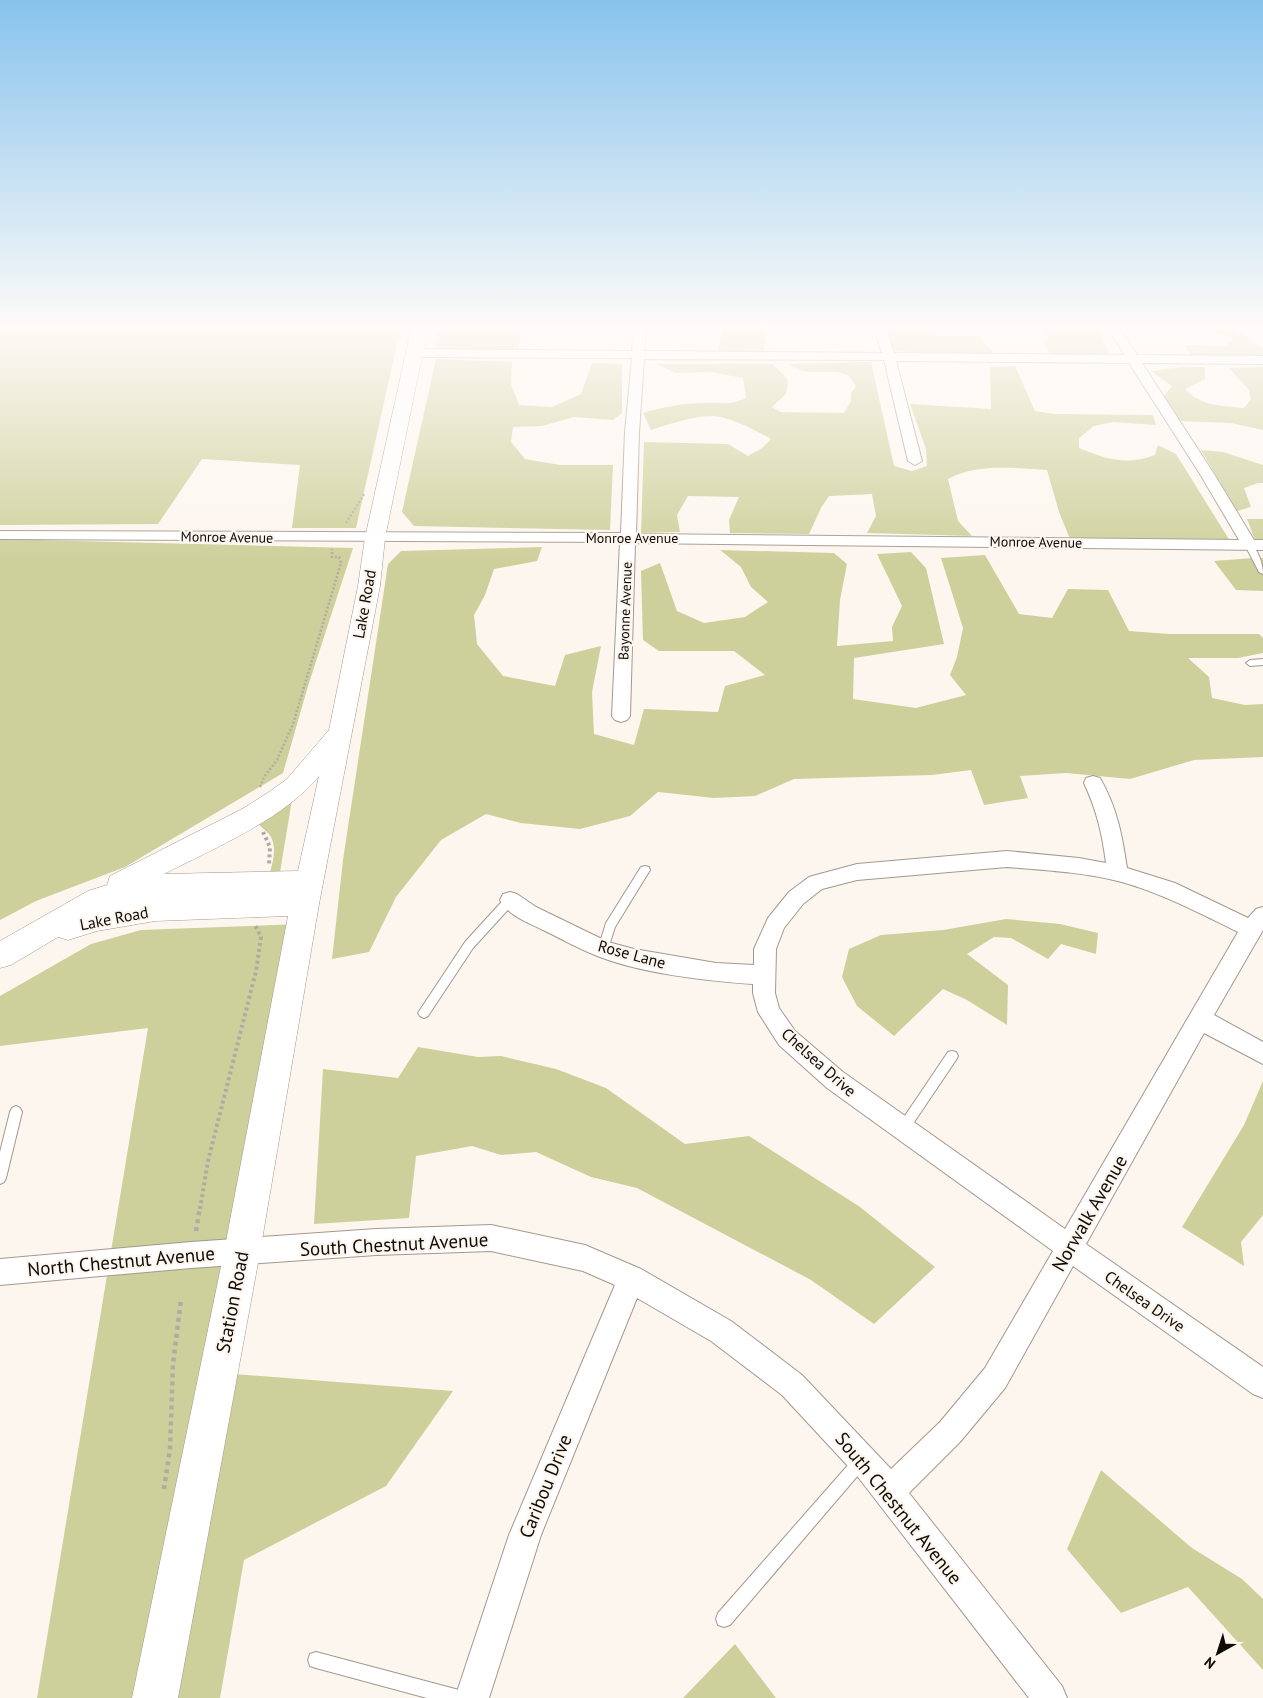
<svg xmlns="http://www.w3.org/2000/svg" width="1263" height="1698" font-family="'PT Sans',sans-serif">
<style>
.green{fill:#cdd09a}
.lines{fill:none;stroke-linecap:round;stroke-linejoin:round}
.lane-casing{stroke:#a3988e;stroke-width:2}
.street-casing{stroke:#a3988e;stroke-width:2}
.secondary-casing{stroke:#a3988e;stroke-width:1}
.path-far3{stroke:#b1aba5;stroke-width:2;stroke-dasharray:2 2;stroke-linecap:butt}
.path-far2{stroke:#b1aba5;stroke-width:2.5;stroke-dasharray:2 2;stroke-linecap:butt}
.path-far1{stroke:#b1aba5;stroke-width:4;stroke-dasharray:3 3;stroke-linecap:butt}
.path{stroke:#b1aba5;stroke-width:4.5;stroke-dasharray:4 4;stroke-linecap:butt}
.lane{fill:#fff;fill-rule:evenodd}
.street{fill:#fff;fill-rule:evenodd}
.secondary{fill:#fff;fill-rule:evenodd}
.labels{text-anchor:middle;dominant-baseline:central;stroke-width:4.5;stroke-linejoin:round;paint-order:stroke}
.far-street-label{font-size:14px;fill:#0e0b07;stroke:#fdf6ef}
.street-label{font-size:16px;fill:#0e0b07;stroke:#fdf6ef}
.near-street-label{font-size:19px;fill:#0e0b07;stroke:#fdf6ef}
</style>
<rect width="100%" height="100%" fill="#fdf6ef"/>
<path class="green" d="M0,326h401l-45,202h-64l8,-63 -98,-6 -44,65 -158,1z
M439,326h84l-5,24 -82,-2z
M711,326h54l-1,25h-46l5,-21z
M883,326h51l2,9 42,1 16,18 -104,-3z
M1037,326h60l13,28 -58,2 -9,-14 6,-7z
M1201,326h28l34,22v9l-72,-2 -6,-10 42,1 6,-8z
M436,359l76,3 -1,22 8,21 33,2 29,-13 11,-31 30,1v49l-9,7 -39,-3 -32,9 -29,1 -2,15 14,17 35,6h53l-3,65 -196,-4 -12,-14z
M871,362l23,104 18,5 15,-5 -1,-17 -16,-45 81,5 -1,-42 25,-1 20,45 18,3 100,1 3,10 -43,-3 -19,4 -15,12v10c27,11 47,18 76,7l3,-10 18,9 54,87 -160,-2 -11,-27 -12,-42c-33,-2 -70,-7 -99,9l10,42 14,15 -105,-3 9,-17 -4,-22 -43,2 -8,12 -12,26 -79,-1 -1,-13 10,-23 -51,-1 -11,19 3,17 -39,1 3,-91 84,2 20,12 14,-8 9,-9c-16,-9 -40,-22 -58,-23 -19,0 -44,8 -62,14l-8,-17c20,-6 40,-10 62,-10 17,-1 25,3 41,-5l-3,-20 -32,-6 -35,1 -19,-9h116l15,16 -2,14 -14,13 9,5 63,1 7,-12v-8l5,-7c-9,-22 -35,-11 -53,-15 -5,-2 -10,-5 -15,-7z
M1182,367h23v12l-20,10c15,17 38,17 59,19l7,-9 -2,-9 -20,-22 34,-1v63l-32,-7 -50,-2 -18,-24 9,-11 -21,-15z
M1201,450l22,2 40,13v18h-5l-14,5 7,19 -14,4z
M1247,519h16v21h-8z
M0,539l353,9 -45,138 -25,87 -158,94 -89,34 -36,19z
M542,547l-5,14 -43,8 -9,26 -11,20 3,29 26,32 52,10 10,-31 36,-9 -9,46 2,42 40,11 10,-36 74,3 7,-26 40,-11 -31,-24h-75l-16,-11 -2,-69 19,-8 17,48 27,12 41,-6 23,-15 -17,-15 -10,-20 -21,-17 114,3 13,11 -7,36 -3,46 56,-5 -1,-14 10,-21 -25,-52 34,-2 15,16 18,76 -90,14 -1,41 63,9 50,-13 -16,-20 7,-18 6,-29 -22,-70 44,-3 34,59 33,4 16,-29 40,1 21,41 40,3h90l4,4v15l-25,5h-50l21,19 3,21 33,7 18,-1v53l-69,3 -64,19 -64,-6 -46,3 8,22 -44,7 -13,-35 -39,5 -138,4 -39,17 -41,2 -56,-6 -28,24 -50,13 -59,-6 -35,-9 -45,26 -45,57 -27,55 -37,7 11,-99 45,-296 13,-13z
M1253,558h10v33l-27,-1 -22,-29z
M292,800l-12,72 -11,3c4,-13 9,-29 0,-41 -4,-4 -8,-7 -12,-12z
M1006,919l54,5 38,9 -2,21 -35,-10 -13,15 -37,-21 -17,-1 -27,17 41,31 -1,40 -40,-25 -24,-11 -49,47 -37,-30 -15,-29 7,-28 32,-14 62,-5z
M302,924l-80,449 231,18 -67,95 -142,74 -24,138h-183l111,-670 -148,18v-50l91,-52 50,-14z
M418,1047l60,10 23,-1 55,13 50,19 79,56 64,-8 111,71 75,60 -61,57 -63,-44 -174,-92 -46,-11 -55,-25 -35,3 -29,-9 -56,10 -7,62 -95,6 9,-155 75,9z
M1263,1081v134l-22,27 3,24 -62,-39 62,-102z
M1101,1470l91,78 50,31 21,20v71l-75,-83 -67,26 -54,-64z
M735,1644l41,54h-93z"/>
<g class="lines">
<defs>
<path id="lane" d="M1246,543h3c9,5 14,21 14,31l-4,-2 -14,-27z
M1263,659v6l-13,1 -4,-3 4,-3z
M645,866l4,1 1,3 -35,57 -8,25 -4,1 -4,-1 -1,-3 8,-26 35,-56z
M510,896l4,1 1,3 -1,3 -41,45 -45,68 -4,2 -4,-2 -2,-3 2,-3 45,-68 41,-45z
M952,1051l4,1 2,4 -2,4 -50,74 -4,2 -4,-2 -2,-4 2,-4 50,-74z
M16,1106l4,2 2,4 -16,66 -2,4 -4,2v-32l10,-40 2,-4z
M861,1454l5,2 2,5 -2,5 -136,159 -6,2 -6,-2 -2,-6 2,-6 138,-157z
M316,1652l143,38 6,2 2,6h-40l-111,-30 -6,-2 -2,-6 2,-6z"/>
<path id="street" d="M634,326h12l-2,25 238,2 -9,-27h12l9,27 231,2 -19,-29h12l19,29 126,1v8l-121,-1 72,111 40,66h9v10l-628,-7 -5,173 -3,4 -6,2 -6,-2 -3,-4 8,-174 -620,-3v-8l621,2 4,-101 7,-74 -218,-1 -6,-4 6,-4 218,2zM644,359l240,1 24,101 7,4 7,-4 -26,-100 233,2 71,111 39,66 -603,-6 3,-102z
M1093,776l7,2c17,30 22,56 27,90l48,15 73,35 8,-9 7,-2v23l-49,85 49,27v22l-59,-31 -118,211 177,123v31l-10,-4 -180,-128 -68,122 -45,54 -51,51 153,193 5,12h-38l-171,-221 -76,-82 -71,-54 -74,-43 -96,237 -52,163h-34l54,-163 106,-250 -32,-14 -92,-20 -115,4 -185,13 -191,17v-26l191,-17 185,-13 115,-4 94,20 56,24 90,52 71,54 89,94 49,-47 45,-54 68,-117 -226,-163 -48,-43 -21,-33 -5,-19v-9c-47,-3 -115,-11 -158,-29 -18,-7 -35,-17 -52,-25 -14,-7 -36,-15 -43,-30l3,-6 7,-2 7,2 19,13 72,35 26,7 82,14 38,2v-16l14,-31 21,-26 20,-15 7,-2 41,-11 150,-13 72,7 27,5c-4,-30 -9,-52 -22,-80l2,-5zM1007,867c37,3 75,5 111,14 42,11 81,32 120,51l-173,297 -222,-157 -48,-41 -16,-23 -4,-15 1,-44 8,-21 19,-24 19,-15 35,-9z"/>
<path id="secondary" d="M412,326h16l-43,212 -5,48 -61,318 -59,348 -82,446h-46l92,-446 64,-336 -133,5 -58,10 -29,9 -10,-3 -47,28 -11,3v-27l88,-50 19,-6 3,-9 134,-68 25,-16 18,-13 42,-49 29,-144 7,-48zM319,776l-21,95 -134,3c50,-26 119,-54 155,-98z"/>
</defs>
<use href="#lane" class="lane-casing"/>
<use href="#street" class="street-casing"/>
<use href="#secondary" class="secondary-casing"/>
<path class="path-far3" d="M346,523l19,-30"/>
<path class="path-far2" d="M260,787l4,-10 13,-17 16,-36 48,-161 -2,-6h-7v-8"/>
<path class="path-far1" d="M263,832l7,15 -1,17
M200,1209l8,-48 48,-190 5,-34 -6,-12"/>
<path class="path" d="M196,1231l4,-24
M164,1489l6,-40 3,-85 8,-65"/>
<use href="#lane" class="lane"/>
<use href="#street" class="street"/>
<use href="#secondary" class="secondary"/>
</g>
<linearGradient id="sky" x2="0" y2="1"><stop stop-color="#87c3ed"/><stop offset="0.58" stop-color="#fefbf8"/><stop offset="1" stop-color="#fefbf8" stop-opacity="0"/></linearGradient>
<rect width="1263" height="564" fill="url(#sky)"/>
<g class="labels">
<g class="far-street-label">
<text transform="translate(227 537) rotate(1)">Monroe Avenue</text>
<text x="632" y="538">Monroe Avenue</text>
<text transform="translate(1036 542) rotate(1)">Monroe Avenue</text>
<text transform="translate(625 611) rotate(-88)">Bayonne Avenue</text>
</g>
<g class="street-label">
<text transform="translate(364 604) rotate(-80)">Lake Road</text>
<text transform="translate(114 918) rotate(-11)">Lake Road</text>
<text transform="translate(632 954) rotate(15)">Rose Lane</text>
<text transform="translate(819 1062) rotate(42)">Chelsea Drive</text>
<text transform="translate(1145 1301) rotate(35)">Chelsea Drive</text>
</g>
<g class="near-street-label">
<text transform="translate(1089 1213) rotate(-60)">Norwalk Avenue</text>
<text transform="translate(394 1244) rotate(-3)">South Chestnut Avenue</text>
<text transform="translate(121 1261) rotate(-5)">North Chestnut Avenue</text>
<text transform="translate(232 1302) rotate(-79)">Station Road</text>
<text transform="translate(545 1486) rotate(-68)">Caribou Drive</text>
<text transform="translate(899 1508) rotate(51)">South Chestnut Avenue</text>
</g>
</g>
<g transform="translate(1218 1653) rotate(219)" stroke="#fdf6ef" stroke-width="4" paint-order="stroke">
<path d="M0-4L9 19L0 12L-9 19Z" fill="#0e0b07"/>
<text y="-8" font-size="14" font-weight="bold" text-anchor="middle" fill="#0e0b07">N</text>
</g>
</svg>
